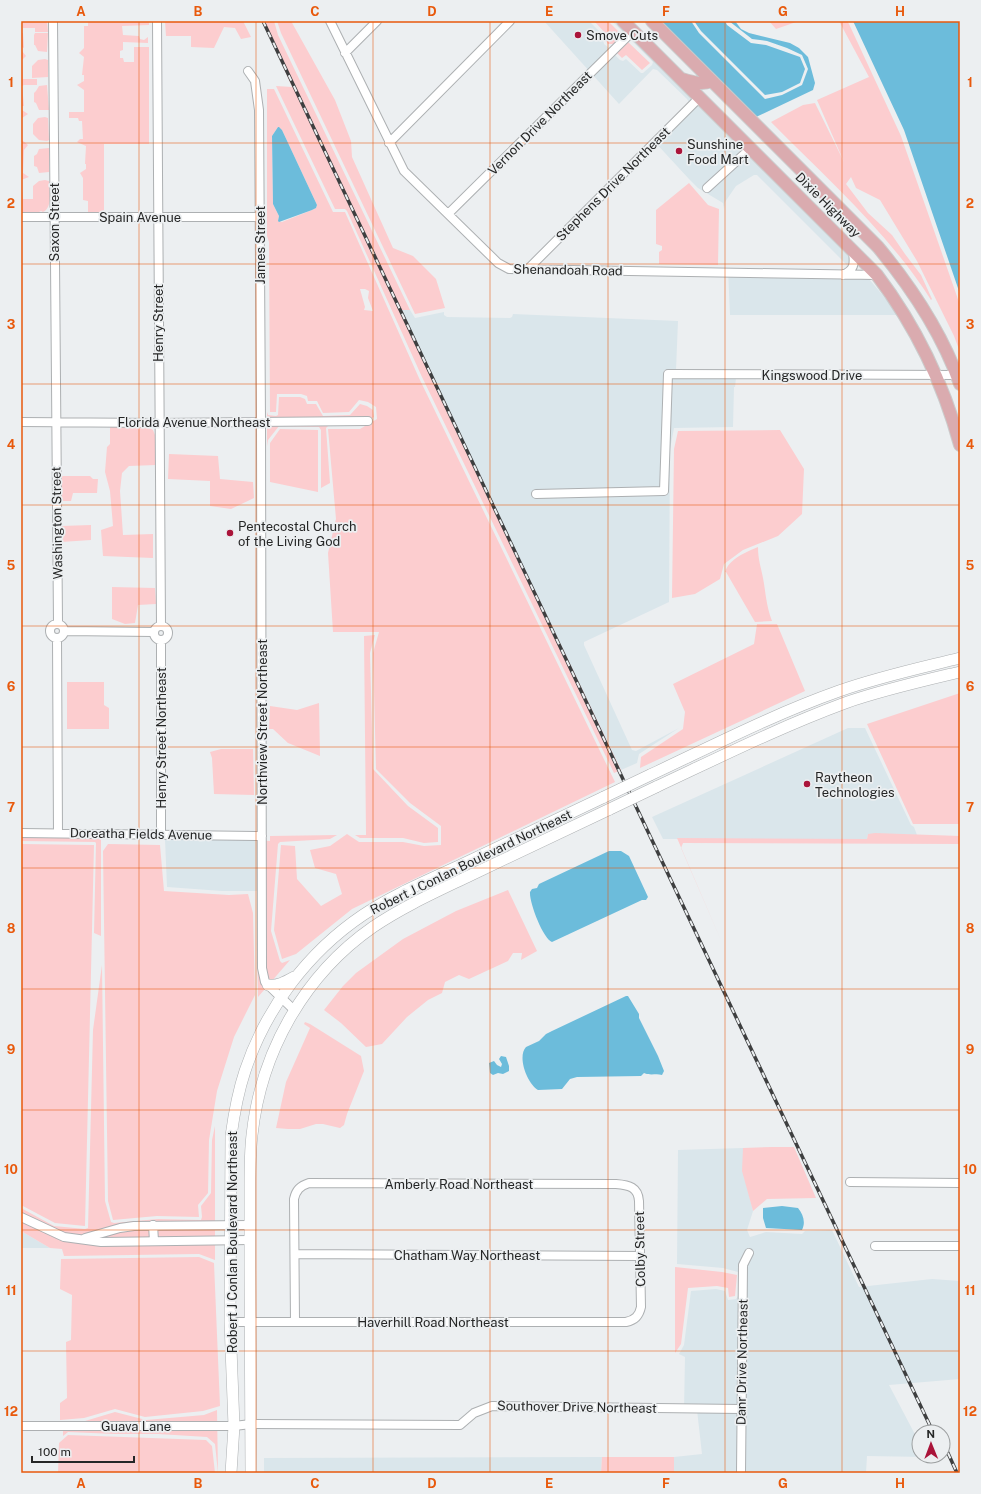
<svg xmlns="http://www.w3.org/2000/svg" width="981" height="1494" font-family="'Public Sans',sans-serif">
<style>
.built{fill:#dae6eb;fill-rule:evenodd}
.green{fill:#fccdcf;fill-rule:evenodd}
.water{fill:#6cbcdb}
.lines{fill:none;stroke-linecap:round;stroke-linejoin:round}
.minor-casing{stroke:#adb0b2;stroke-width:10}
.secondary-casing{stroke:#adb0b2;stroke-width:12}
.primary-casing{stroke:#cbcbcb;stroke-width:14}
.minor{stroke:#fff;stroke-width:8}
.secondary{stroke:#fff;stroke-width:11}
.primary{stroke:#daabaf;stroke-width:12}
.rail-casing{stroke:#3e3f40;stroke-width:3.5}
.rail{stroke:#eceff1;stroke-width:2;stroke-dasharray:6;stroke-linecap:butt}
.secondary-bridge-casing{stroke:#adb0b2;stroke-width:12;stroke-linecap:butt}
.secondary-bridge{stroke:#fff;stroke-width:11}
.grid{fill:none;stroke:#e8590c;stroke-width:1;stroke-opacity:0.55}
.poi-dot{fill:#aa143a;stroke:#eceff1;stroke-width:1.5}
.labels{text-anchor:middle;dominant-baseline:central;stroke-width:3.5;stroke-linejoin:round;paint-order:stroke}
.poi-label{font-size:13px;fill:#252626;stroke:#eceff1;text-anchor:start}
.street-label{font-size:13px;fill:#252626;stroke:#eceff1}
.neatline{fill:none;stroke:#e8590c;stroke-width:1.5}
.grid-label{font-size:13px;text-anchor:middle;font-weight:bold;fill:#e8590c}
</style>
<rect width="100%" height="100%" fill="#eceff1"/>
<path class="built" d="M544,21h45l16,16 -2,2 1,5 5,4h3l11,-11 -1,-6 -10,-10h3l130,127 -42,39 4,6 44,-40 74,75 25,29 1,4 -3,7 -2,1 1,-3 -1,-2 -89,-89h-3l-18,11 -11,16 -1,7 -1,-6 -25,-15 -9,-9 -36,-39 36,-38 -2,-3 -30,-29 -4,-1 -34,35zM629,38l24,24 -1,3 -9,8h-2l-15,-14 -3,2 -3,-1 -7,-7z
M728,269l111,9 2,2 3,-1h25l27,32 2,4h-168z
M399,309l11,1 5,8 29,-6v3l3,2 63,1 2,-1 1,-3 165,7 -2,49h-12l-3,125h6l4,-117h65l-1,9h-1l-1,40 -59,1 -4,21 -1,153 -85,40v3l48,105 4,1 43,-23 -40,26 -2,9 -16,7z
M848,728h17l46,97 3,2 3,8 -49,-1 -1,5h-204l-11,-22z
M165,839l93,1v51h-36l-55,-4z
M743,1148v23l10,40 -6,19 3,7 16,-5 36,2 3,-3 27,-1 27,57 73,-8 28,2v98l-71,6 30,57v14l7,1 -59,-1 -1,17h-192v-16l28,-3 -5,-44h-13l1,-53 -6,-3 5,-9 7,-54 25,-2 9,2 3,9 8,-1 2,-3 2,-21 -2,-3 -15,-4 -46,-4 1,-114z
M21,1231l29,17h-29z
M602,1457l-1,16h-337v-15z"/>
<path class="green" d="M23,21h24l1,11h-13v-4h-12z
M88,21h61v4l-27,1 1,9 16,1 1,3 4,1 4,-3v6l-25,-1v8l-3,1v7h3l1,4h10v-15h15v97h-45v68h-16v-11l-5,-1v-22l-3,-5 6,-4v-5h-1l1,-18 -9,-4 3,-3h3l-1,-18h-3l-1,-3h-9v-6h15v-22l-7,-5 7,-4v-6h-2l2,-18 -5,-4 5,-5v-22h4z
M165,21h78l8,16 -10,2 -6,-11 -11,-1 -10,21 -23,-1v-11h-25z
M263,21h11l4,14 132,275h-10l221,460 -7,3 -192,-396 -75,-166 -2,-2h-10l-59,-123 16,1z
M277,21h14l44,79 16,41 1,16 41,91 20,8 23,23 9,29 -30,6 -134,-281z
M594,21h14l12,12 -1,5 -5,6h-6l-2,-3 3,-4z
M769,21h30l-23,8z
M839,21h8l2,3 52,112 59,169v47l-6,-16 -37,-75 -37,-61 -24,-12 -5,-11 -5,7 22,29 24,22 13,19 16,21 11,24 -1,1c-43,-68 -104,-121 -160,-178l32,-17 12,-2 29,59 -27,-62 52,-23z
M21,26l1,7h1l1,15 -2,-1v4l4,5 -4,4 1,19h14v6h-13l-2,1 2,20h-2v4l6,4 -6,4v22l6,5 -4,5 -1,23 6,4 -8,3z
M35,33h13l-1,19 -9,-1 -3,-6h-1v-10z
M625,42h3l22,21 -8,7 -16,-15 -4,3 -7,-7z
M45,59l3,1v17l-16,1v-12l6,-6z
M47,85l2,25h-10l-3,-7 -2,-1v-9l2,-2 3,-5z
M267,89h7l59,123h12l74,166 196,404 -263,127 -56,45 -14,5 -8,-29 7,-85 14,1 2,33 24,27 21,-12 -6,-20 -21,-6 -5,-18 20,-4 17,-12 12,8h44l21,4 17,-1v-19l-31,-23 -34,-34 -3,-116 6,-21h-46l-5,-79 8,-34 -8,-90h32l17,-10 -1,-12 -8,-5 -9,-2 -10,12 -26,1 -6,-12h-9l-1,-5 -6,-2h-24l-1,18h-6l-1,-170 -2,-6zM278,127l4,3 35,75 -1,3 -4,2 -30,12 -4,-1 1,-5 -6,-12 -1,-68zM360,289h5l4,2 -1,7 5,13 -9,-1 1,-3z
M45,117l3,1 1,22 -2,1 -8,-1 -6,-6v-10l5,-6z
M49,148v24l-10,1 -2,-6 -3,-1v-10l3,-2 2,-5z
M45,180l4,1c0,10 4,26 -6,31l-2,-1 -2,1h-18v-23h1l1,10h10v-13l6,-5z
M689,183l19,22 11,4 -1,56 -59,-1v-12l3,-2v-4l-6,-2v-34z
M267,351v61l1,3 8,1 2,-1 1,-18h21l5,2 2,5h9l7,12 27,-1 10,-11 7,2 6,4 1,7 -14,9h-32l-2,2 4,55 -9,5v-58l-2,-3 -40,-1 -11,14 -1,6z
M110,427h37l6,3 2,5 1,30 -27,1 -7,7 -2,18 3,44 30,-1v24l-50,-2 -2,-26 12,-4 -3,-35 -5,-19 2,-25 3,-3z
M280,429l38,1v62l-48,-10v-39z
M780,430l24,39 -2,45 -24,22 -35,14 -19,14 -4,15 -25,15 -23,4 2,-149 4,-18z
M169,454l49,2 2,23 33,3 1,16 -23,11 -21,-3v-25l-42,-2z
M61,476h29l3,3h5l-1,14h-24l-2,8h-10z
M91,525v15l-30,2v-16z
M758,547c0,13 3,20 5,31 3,16 3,27 9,43l-17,1 -29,-50h-1c4,-13 21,-20 33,-25z
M112,587l43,1 1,16 -18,1 -3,18 -10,1 -13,-5z
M757,624h20l28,67 -165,77 1,-11 42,-28 2,-17 -12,-28 81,-40z
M375,635l-5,18 3,116 35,37 30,22v14l-14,1 -21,-5h-43l-5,-3h11l-2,-199z
M67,682h37v23l5,3v21h-42z
M960,693v131h-47l-46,-100z
M319,703l1,53 -32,-13 -15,-14h-4l1,-23 27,4z
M221,749h32l1,46 -40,-1 -2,-36 -2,-6z
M875,833l85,3v8l-277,-1 -2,5 42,97 -46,-107 190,1 1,-5z
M337,835l-7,4 -50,3 -2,2 -7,87 9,30 2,2 8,-3 -32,37 -1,-56 1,-101 12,1v-5z
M21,837l80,1v98l-7,-3 2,-90 -1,-1 -74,-1z
M21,844l73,1 -9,381 -30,-3 -34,-18z
M108,844l52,1 4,46 65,4 19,-1 5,19 2,82 -21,42 -17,54 -8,49 -1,53 -10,12 1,12 -42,-1 -44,4 -5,-19 -5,-350z
M508,890l29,61 -16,9 1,-7h-9l-5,8 -39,18 -10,-4 -14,7 -3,11 -14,7 -21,17 -25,27 -16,3 -25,-24 -17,-13 19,-24 13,-13 47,-34 53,-28z
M102,965l3,236 6,21 3,1 44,-4 43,1 1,-3 -1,-11 10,-13 1,-53 3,-14v134l-16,-6 -135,2 -2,-7 -12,-1 -29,-17v-23l33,18 31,3 3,-1 5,-198z
M305,1022l5,2 51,32 3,15 -17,43 -3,11 -4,3 -17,-4h-7l-16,5h-12l-12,-1 10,-46 24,-54 -6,-4z
M772,1147h22l22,51 -49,1 -14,12 -11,-40 1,-23z
M199,1257l15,6 6,143 -17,5 -58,6 -30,-8 -31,9 -24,2v-17l7,-5 -1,-56 5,-2 1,-45 -12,-6 1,-30z
M675,1267l47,5 15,3 -2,21 -6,1 -1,-9 -11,-2 -29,2 -7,56 -6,9z
M217,1410l1,63 -3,-29 -8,-7 -49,-3h-43l-47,-2 -5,4v-13l22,-2 30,-9 31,8 58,-5z
M68,1435l138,5 6,6 3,27h-157l1,-30z
M602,1457h72v16h-73z"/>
<path class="water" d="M659,21h32l8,12 66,66 17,-4 20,-10 6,-16 -6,-14 -15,-7 -20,-7 -15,-2 -23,-18h6l6,8 8,4 41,10 9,5 9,9 7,26 -2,7 -57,27z
M694,21h31l2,4 24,18 15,2 34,12 5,12 -5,14 -18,9 -17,3 -64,-64z
M853,21h107v273l-56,-164z
M278,127h1l3,3 35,75 -1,3 -4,2 -33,12 -1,-1 1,-5 -6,-12 -1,-68z
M609,851h12l8,5 19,41 -2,3h-4l-90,42c-9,-3 -23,-40 -22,-50l2,-3 5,-1 2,-4z
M626,996h2l11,18v4l19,38 6,15 -2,4c-6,-2 -11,1 -18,-2l-3,3 -64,1 -7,2 -8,10 -24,1c-11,-7 -21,-33 -12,-43l13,-6 7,-7 6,-3z
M501,1056l5,1 3,9v5l-6,3 -5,-1 -5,2 -3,-2 -1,-10 5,-2 3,4 4,2 1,-3 -3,-5z
M782,1206l16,2c5,6 8,14 4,22l-36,-2 -3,-10v-10z"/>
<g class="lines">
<defs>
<path id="minor" d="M53,21l5,602
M157,21l4,604
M330,21l74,150 94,92 11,6 368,6
M345,53l32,-32
M248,71l7,10 4,29 2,311 1,547 3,14 29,28
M389,143l121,-122
M707,188l44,-40
M448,214l185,-183
M21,217h239
M527,270l173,-173
M843,275c13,-6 11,-12 10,-25
M21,422l138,1 209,-2
M536,494l128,-3 4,-117 289,1
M50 631a7 7 0 1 1 14 0a7 7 0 1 1-14 0Z
M154 633a7 7 0 1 1 14 0a7 7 0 1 1-14 0Z
M65,631l88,1
M57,638l1,195
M161,640v195
M21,833l241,3
M850,1182l110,1
M21,1217l43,20 37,5 149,-2
M153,1225l1,16
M85,1238l35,-10 14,-2 116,-1
M875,1246h85
M295,1254l345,2
M230,1322h396c9,-2 13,-6 15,-15l-2,-106c-1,-14 -10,-16 -23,-17l-307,-1c-9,3 -13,7 -15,16l1,123
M21,1426h213l17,-2 209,1 14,-12 18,-7 249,3
M741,1473l2,-208 6,-12"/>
<path id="secondary" d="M650,775c62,-29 124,-61 189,-84 39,-14 81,-23 121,-33
M656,787c62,-29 124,-60 189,-84 37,-13 77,-22 115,-31
M268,985c10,1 17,-3 26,-8
M231,1473l3,-47 -4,-104 1,-186c3,-22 7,-44 14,-65 21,-63 63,-119 118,-156 31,-21 66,-35 100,-51 47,-22 94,-45 141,-67
M251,1473c0,-68 -1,-137 -1,-205 0,-28 0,-55 0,-82 0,-17 0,-34 2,-51 9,-83 52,-160 121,-208 31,-21 65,-36 98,-52 47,-22 93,-44 139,-66"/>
<path id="primary" d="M623,21l254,254c40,53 66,107 83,170
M652,21l226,226c34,41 64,86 82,137
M682,79c10,3 19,6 30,2"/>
</defs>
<use href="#minor" class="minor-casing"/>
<use href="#secondary" class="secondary-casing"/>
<use href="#primary" class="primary-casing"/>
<use href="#minor" class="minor"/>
<use href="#secondary" class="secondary"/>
<use href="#primary" class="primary"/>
<defs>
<path id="rail" d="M263,21l670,1411
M943,1442l14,31"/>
</defs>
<use href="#rail" class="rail-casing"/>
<use href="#rail" class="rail"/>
<defs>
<path id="secondary-bridge" d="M604,797l46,-22
M610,809l46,-22"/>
</defs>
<use href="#secondary-bridge" class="secondary-bridge-casing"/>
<use href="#secondary-bridge" class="secondary-bridge"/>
</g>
<path class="grid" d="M139,21v1452M256,21v1452M373,21v1452M490,21v1452M608,21v1452M725,21v1452M842,21v1452M21,143h939M21,264h939M21,384h939M21,505h939M21,626h939M21,747h939M21,868h939M21,989h939M21,1110h939M21,1230h939M21,1351h939"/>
<g class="poi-dot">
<circle cx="578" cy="35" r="4"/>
<circle cx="679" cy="151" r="4"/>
<circle cx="230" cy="533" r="4"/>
<circle cx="807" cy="784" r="4"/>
</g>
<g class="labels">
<g class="poi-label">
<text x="586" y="35">Smove Cuts</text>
<text x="687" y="144">Sunshine<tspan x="687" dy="15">Food Mart</tspan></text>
<text x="238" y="526">Pentecostal Church<tspan x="238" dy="15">of the Living God</tspan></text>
<text x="815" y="777">Raytheon<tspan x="815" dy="15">Technologies</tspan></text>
</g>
<g class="street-label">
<text transform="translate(540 123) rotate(-45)">Vernon Drive Northeast</text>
<text transform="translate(613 184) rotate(-45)">Stephens Drive Northeast</text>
<text transform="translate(828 205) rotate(45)">Dixie Highway</text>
<text x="140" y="217">Spain Avenue</text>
<text transform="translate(54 222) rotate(-90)">Saxon Street</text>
<text transform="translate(260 245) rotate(-90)">James Street</text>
<text transform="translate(568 270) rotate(1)">Shenandoah Road</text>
<text transform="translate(158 323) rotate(-90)">Henry Street</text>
<text x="812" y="375">Kingswood Drive</text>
<text x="194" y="422">Florida Avenue Northeast</text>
<text transform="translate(57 523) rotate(-91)">Washington Street</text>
<text transform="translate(262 722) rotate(-90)">Northview Street Northeast</text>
<text transform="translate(161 738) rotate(-90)">Henry Street Northeast</text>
<text transform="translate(141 834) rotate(1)">Doreatha Fields Avenue</text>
<text transform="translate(471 862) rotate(-26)">Robert J Conlan Boulevard Northeast</text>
<text x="459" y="1184">Amberly Road Northeast</text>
<text transform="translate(232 1242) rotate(-90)">Robert J Conlan Boulevard Northeast</text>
<text transform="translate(640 1249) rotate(-91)">Colby Street</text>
<text x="467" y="1255">Chatham Way Northeast</text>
<text x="433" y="1322">Haverhill Road Northeast</text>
<text transform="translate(742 1362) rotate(-89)">Danr Drive Northeast</text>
<text transform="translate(577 1407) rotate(1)">Southover Drive Northeast</text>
<text x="136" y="1426">Guava Lane</text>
</g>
</g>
<rect width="981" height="1494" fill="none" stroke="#eceff1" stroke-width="44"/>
<g transform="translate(931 1444) rotate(359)"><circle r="19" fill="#eceff1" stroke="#9c9fa0"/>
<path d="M0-3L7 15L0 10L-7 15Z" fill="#aa143a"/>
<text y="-6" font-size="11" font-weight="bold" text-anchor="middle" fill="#252626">N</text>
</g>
<path d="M32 1456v6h102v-6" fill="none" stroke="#252626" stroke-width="2"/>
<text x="38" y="1456" font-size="12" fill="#252626" stroke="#eceff1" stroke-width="3" paint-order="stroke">100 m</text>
<rect x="22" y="22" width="937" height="1450" class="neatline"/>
<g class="grid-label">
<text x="81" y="16">A</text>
<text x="198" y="16">B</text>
<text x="315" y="16">C</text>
<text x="432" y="16">D</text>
<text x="549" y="16">E</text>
<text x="666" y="16">F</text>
<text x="783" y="16">G</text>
<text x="900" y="16">H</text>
<text x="11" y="87">1</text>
<text x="970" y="87">1</text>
<text x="11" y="208">2</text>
<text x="970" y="208">2</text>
<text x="11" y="329">3</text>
<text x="970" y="329">3</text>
<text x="11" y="449">4</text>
<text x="970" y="449">4</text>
<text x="11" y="570">5</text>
<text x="970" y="570">5</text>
<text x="11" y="691">6</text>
<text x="970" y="691">6</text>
<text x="11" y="812">7</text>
<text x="970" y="812">7</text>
<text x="11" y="933">8</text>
<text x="970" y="933">8</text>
<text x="11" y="1054">9</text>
<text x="970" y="1054">9</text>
<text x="11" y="1174">10</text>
<text x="970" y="1174">10</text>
<text x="11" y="1295">11</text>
<text x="970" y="1295">11</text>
<text x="11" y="1416">12</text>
<text x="970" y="1416">12</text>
<text x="81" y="1488">A</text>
<text x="198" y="1488">B</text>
<text x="315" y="1488">C</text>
<text x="432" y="1488">D</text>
<text x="549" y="1488">E</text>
<text x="666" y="1488">F</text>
<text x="783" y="1488">G</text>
<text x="900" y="1488">H</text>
</g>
</svg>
